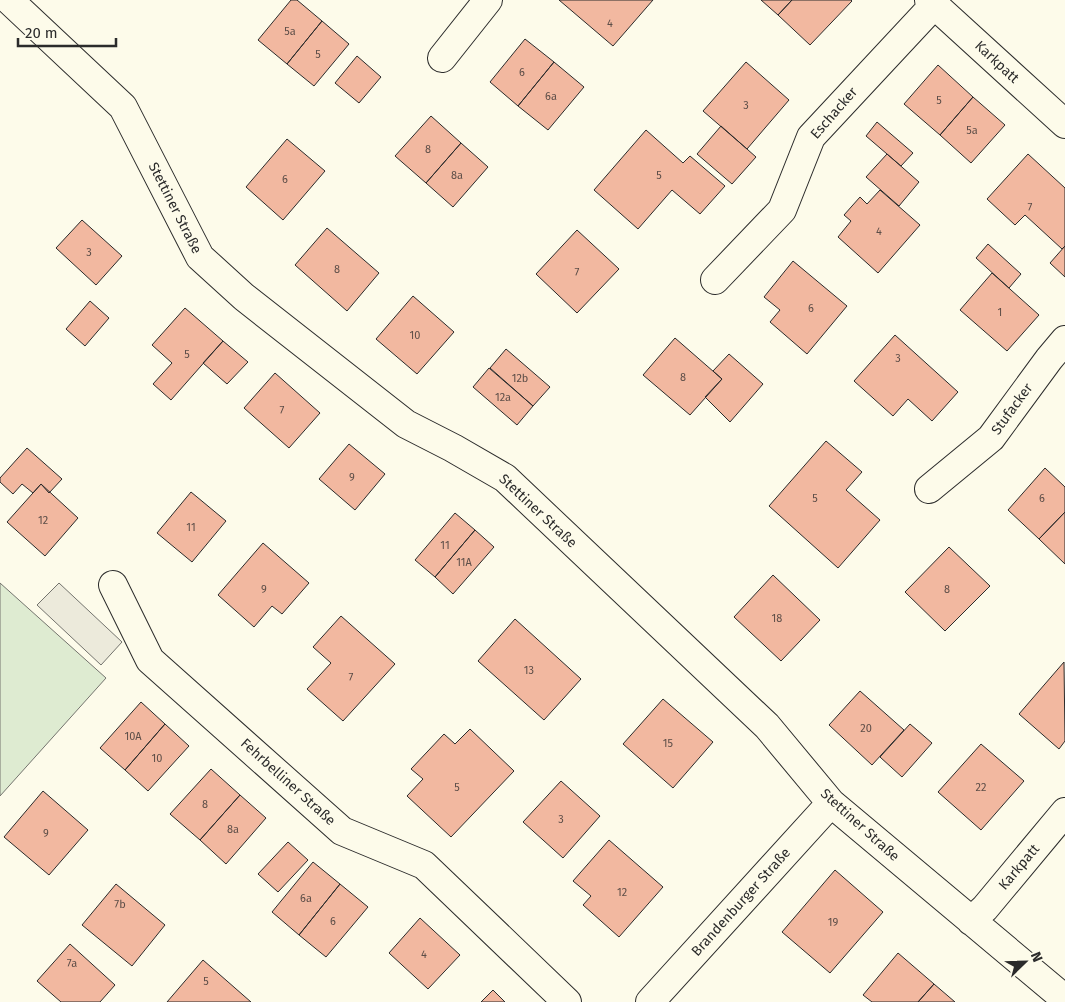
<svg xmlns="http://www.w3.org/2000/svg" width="1065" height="1002" font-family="'Fira Sans',sans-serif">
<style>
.green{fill:#deebd1;stroke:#74746e}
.parking{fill:#eceadb;stroke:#74746e}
.building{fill:#f2b8a0;stroke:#2b2b2b}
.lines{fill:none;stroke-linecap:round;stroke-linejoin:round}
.minor-casing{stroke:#2b2b2b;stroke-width:30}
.minor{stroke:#fdfbea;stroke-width:28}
.labels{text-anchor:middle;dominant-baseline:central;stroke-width:4;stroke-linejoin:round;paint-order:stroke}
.number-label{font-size:11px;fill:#5d4e48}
.street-label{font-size:14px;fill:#2b2b2b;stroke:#fdfbea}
</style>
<rect width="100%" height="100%" fill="#fdfbea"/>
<path class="green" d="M0,583l106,95 -106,118z"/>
<path class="parking" d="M59,583l63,59 -21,23 -64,-60z"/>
<path class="building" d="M291,0h6l25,21 -35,43 -29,-24z
M559,0h94l-40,46z
M761,0h31l-14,15z
M792,0h59l1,1 -42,44 -32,-30z
M322,21l27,23 -35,42 -27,-22z
M525,39l29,23 -36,44 -28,-24z
M357,56l24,21 -22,26 -24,-20z
M554,62l30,25 -36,43 -30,-24z
M746,62l43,38 -42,49 -44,-38z
M938,65l35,32 -33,38 -36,-31z
M973,97l32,28 -34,38 -31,-28z
M431,116l30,27 -35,40 -31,-27z
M877,122l36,31 -12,13 -35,-30z
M721,126l35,31 -24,27 -35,-30z
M646,130l37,33 7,-7 35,30 -25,28 -28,-24 -34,39 -44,-39z
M287,139l38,32 -42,49 -37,-33z
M461,143l27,24 -35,40 -27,-24z
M887,154l32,28 -20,24 -33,-29z
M1028,154l37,34v58l-3,3 -37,-34 -10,10 -28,-26z
M880,190l40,35 -42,48 -40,-36 13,-16 -7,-6 16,-18 7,7z
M82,220l40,36 -26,29 -40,-37z
M327,228l52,45 -32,38 -52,-46z
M577,230l42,39 -42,44 -41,-39z
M988,244l33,30 -12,14 -33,-30z
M1065,246v31l-15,-14z
M793,261l54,45 -40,48 -37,-32 10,-12 -16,-13z
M992,273l47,42 -32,36 -47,-41z
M413,296l41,36 -37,42 -41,-35z
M90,301l19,17 -24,28 -19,-17z
M185,308l38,33 -52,59 -18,-16 19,-21 -20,-18z
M895,335l63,57 -26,29 -24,-22 -15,17 -39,-35z
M675,338l47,41 -32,36 -47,-40z
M223,341l25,21 -21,22 -24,-21z
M506,349l44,38 -17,19 -43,-38z
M729,354l34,30 -33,38 -25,-25 17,-18 -9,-8z
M489,368l44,38 -16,19 -44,-38z
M275,373l45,40 -31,35 -45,-40z
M826,441l36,31 -16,18 34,30 -42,48 -69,-62z
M349,444l36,30 -30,36 -36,-31z
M27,448l35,31 -13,14 -8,-9 -8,9 -11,-9 -9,10 -13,-12v-4z
M1045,468l20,19v25l-26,27 -31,-29z
M41,484l37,34 -33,38 -38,-34z
M191,492l35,29 -34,41 -35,-29z
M1065,512v52l-26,-25z
M455,513l20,17 -40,47 -20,-17z
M475,530l19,17 -41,47 -18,-17z
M263,543l46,40 -27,31 -10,-8 -18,21 -36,-32z
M949,547l41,39 -45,45 -40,-39z
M773,575l47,45 -39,41 -47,-44z
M341,616l54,48 -52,57 -36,-32 24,-26 -18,-16z
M515,619l66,60 -37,41 -66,-59z
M1064,662l1,79 -6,8 -40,-35z
M860,691l44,39 -32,35 -43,-40z
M663,699l50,43 -40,46 -50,-44z
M141,702l24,22 -40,46 -25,-22z
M165,724l24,22 -41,45 -23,-21z
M910,724l22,19 -30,34 -22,-20z
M470,729l44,42 -63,66 -44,-41 16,-17 -12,-10 33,-35 11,10z
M981,744l43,37 -43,49 -43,-38z
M211,769l29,26 -40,45 -30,-26z
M561,781l39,35 -37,42 -40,-36z
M43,791l45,39 -39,45 -45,-38z
M240,795l26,23 -40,46 -26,-24z
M609,840l54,47 -44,50 -36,-32 8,-9 -18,-15z
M288,842l20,18 -30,32 -20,-18z
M313,862l27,22 -41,51 -27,-23z
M835,870l48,42 -53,61 -48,-41z
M116,884l49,41 -33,41 -50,-41z
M340,884l28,23 -42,50 -27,-22z
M420,918l40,37 -32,34 -39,-36z
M70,944l45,41 -15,17h-39l-24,-21z
M898,953l36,31 -16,18h-46l-9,-7z
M203,960l48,42h-84z
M934,984l21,18h-37z
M493,990l12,12h-24z"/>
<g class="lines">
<defs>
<path id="minor" d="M9,0l114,107 77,150 44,40 162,127 47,24 52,30 262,248 64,77 234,196
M929,0l136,124
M442,58l46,-58
M715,280l67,-70 29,-73 124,-133
M929,489l62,-51 58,-79 16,-19
M113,585l37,75 192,171 82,34 143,137
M971,921l14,-13 80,-96
M650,1002l181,-199"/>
</defs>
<use href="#minor" class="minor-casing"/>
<use href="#minor" class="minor"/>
</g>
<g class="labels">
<g class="number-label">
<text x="610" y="23">4</text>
<text x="290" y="31">5a</text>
<text x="318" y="54">5</text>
<text x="522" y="72">6</text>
<text x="551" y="96">6a</text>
<text x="939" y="100">5</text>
<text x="746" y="105">3</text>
<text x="972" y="130">5a</text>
<text x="428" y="149">8</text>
<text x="457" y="175">8a</text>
<text x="659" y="175">5</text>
<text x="285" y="179">6</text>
<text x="1030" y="207">7</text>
<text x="879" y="231">4</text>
<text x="89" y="252">3</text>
<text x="337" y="269">8</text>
<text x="577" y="272">7</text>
<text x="811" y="308">6</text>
<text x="1000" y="312">1</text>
<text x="415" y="335">10</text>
<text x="187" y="354">5</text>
<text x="898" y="358">3</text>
<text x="683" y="377">8</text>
<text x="520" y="378">12b</text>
<text x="503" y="397">12a</text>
<text x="282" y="410">7</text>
<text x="352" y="477">9</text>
<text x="815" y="498">5</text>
<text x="1042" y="498">6</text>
<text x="43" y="520">12</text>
<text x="191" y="527">11</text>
<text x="445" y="545">11</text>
<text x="464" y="562">11A</text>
<text x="264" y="589">9</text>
<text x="947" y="589">8</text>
<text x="777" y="618">18</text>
<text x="529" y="670">13</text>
<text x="351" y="677">7</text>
<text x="866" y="728">20</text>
<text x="133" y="736">10A</text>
<text x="668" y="743">15</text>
<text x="157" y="758">10</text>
<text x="457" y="787">5</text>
<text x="981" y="787">22</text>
<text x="205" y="804">8</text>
<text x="561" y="819">3</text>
<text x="233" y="829">8a</text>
<text x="46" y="833">9</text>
<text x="622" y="892">12</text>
<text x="306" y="898">6a</text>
<text x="120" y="904">7b</text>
<text x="333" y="921">6</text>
<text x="833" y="922">19</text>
<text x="424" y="954">4</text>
<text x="72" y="963">7a</text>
<text x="206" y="981">5</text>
</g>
<g class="street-label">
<text transform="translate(997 62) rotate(43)">Karkpatt</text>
<text transform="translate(834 113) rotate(-49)">Eschacker</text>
<text transform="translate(175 208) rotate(63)">Stettiner Straße</text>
<text transform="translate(1012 409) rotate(-54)">Stufacker</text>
<text transform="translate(538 511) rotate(43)">Stettiner Straße</text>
<text transform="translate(288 782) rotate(42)">Fehrbelliner Straße</text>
<text transform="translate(860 825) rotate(42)">Stettiner Straße</text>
<text transform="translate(1019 867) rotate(-50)">Karkpatt</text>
<text transform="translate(741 902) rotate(-48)">Brandenburger Straße</text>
</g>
</g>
<g transform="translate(1025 962) rotate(67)" stroke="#fdfbea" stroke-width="4" paint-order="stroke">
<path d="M0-4L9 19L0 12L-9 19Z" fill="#2b2b2b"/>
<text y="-8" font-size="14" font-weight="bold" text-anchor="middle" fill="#2b2b2b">N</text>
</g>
<path d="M18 38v8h98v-8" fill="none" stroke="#2b2b2b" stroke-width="2.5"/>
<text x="25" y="38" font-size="15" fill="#2b2b2b" stroke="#fdfbea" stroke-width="4" paint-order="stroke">20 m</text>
</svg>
